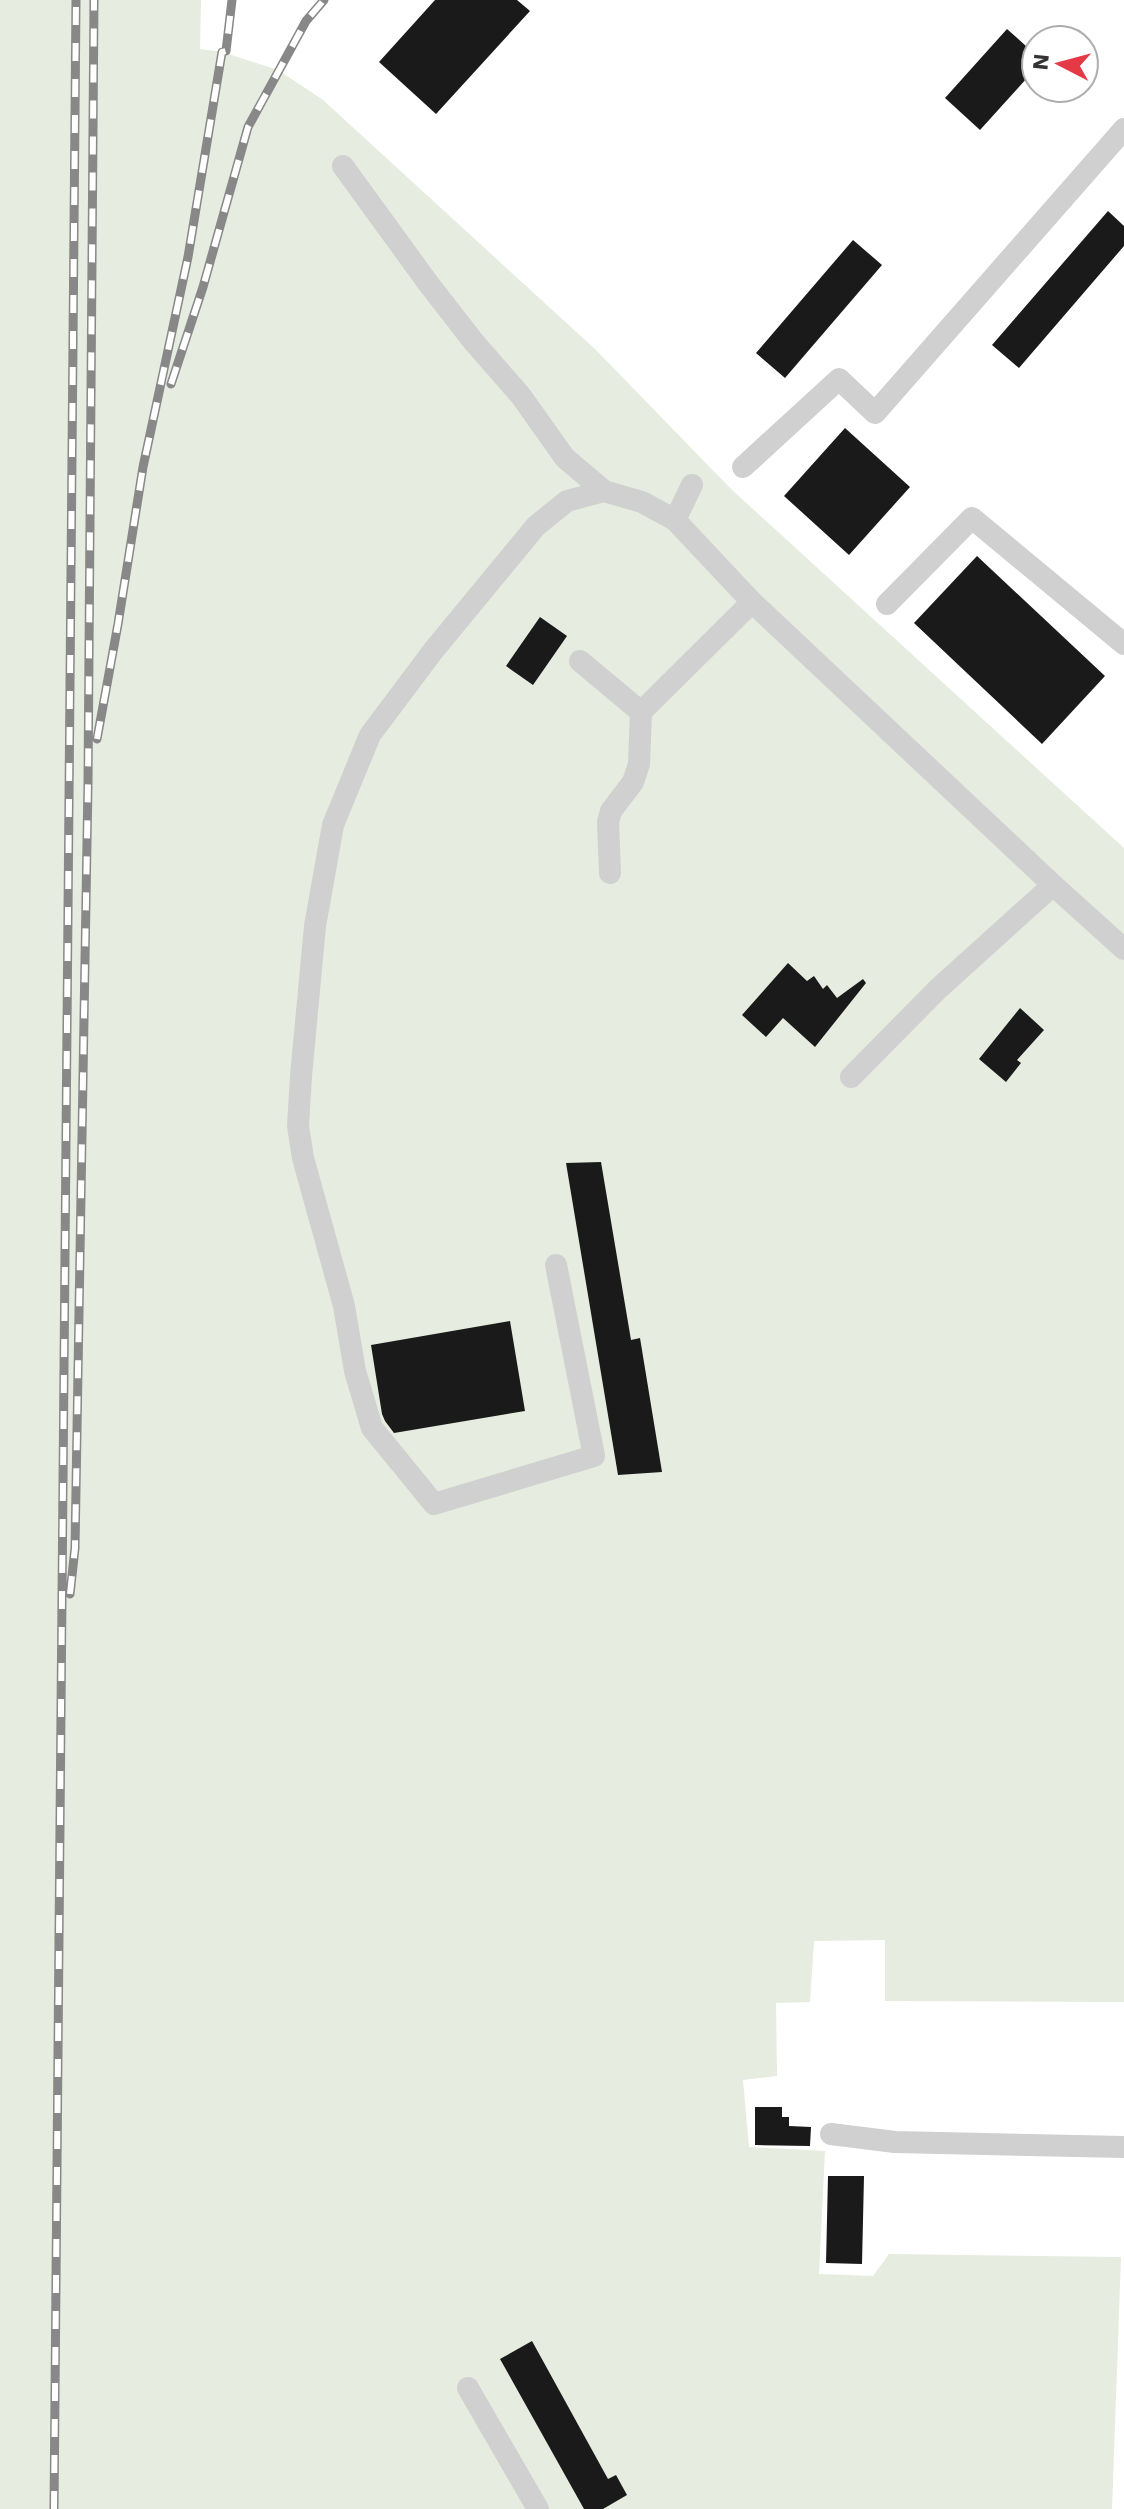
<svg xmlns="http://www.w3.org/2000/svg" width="1124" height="2509" font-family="'Work Sans',sans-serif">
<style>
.green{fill:#e6ecdf}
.building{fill:#1a1a1a}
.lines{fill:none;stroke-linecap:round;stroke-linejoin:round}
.minor{stroke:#d0d0d0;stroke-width:22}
.rail-casing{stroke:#888;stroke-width:9}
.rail{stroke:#fff;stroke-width:6;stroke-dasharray:18;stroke-linecap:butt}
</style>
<rect width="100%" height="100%" fill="#fff"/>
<path class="green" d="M0,0h201l-1,49 22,3 56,18 45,30 273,250 135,139 393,359v1154l-239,-1v-61l-71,1 -4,61 -34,1 1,73 -34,4 6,67 76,4 -6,123 54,2 16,-22 232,3 -9,252h-1112z"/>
<path class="building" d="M435,0h82l13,11 -94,103 -57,-52z
M1007,29l29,26v13l-56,62 -35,-32z
M1108,211l16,15v20l-105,122 -27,-23z
M853,240l29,25 -97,113 -29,-25z
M845,428l65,59 -61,68 -65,-59z
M977,556l128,120 -63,68 -128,-121z
M540,617l27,19 -34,49 -27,-19z
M788,963l19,18 7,-5 9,13 4,-4 10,13 26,-19 3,4 -51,64 -32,-29 -17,19 -24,-22z
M1020,1008l24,22 -27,30 4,3 -15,19 -27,-23z
M601,1162l30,178 9,-2 22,134 -44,3 -52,-312z
M510,1321l15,90 -131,22 -9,-12 -3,-7 -11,-69z
M755,2107h27v10h7v9l22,1 -1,19 -55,-1z
M828,2176h36l-2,88 -36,-1z
M532,2341l76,138 8,-4 11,20 -24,14h-19l-84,-150z"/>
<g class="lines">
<path class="minor" d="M343,166l85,117 45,58 48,55 44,62 39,33
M743,467l96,-88 36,34 249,-284
M675,520l17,-35
M887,604l85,-86 152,126
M580,661l61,51
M610,873l-2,-51 3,-11 22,-29 6,-18 2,-52 111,-110
M851,1077l87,-88 115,-104
M556,1265l38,191 -160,48 -62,-76 -17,-57 -11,-65 -41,-148 -5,-32 3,-50 14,-150 18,-101 37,-90 63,-84 103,-125 31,-25 37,-10 38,11 33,18 77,82 301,283 71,64
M831,2134l64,8 229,5
M468,2388l70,121"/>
<defs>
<path id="rail" d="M171,384l32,-97 45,-160 58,-106 18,-21
M97,739l21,-115 25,-157 45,-210 34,-205 4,-1 6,-51
M70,1594l5,-46 13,-765 6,-783
M54,2509l22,-2509"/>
</defs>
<use href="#rail" class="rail-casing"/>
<use href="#rail" class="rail"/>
</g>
<g transform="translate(1060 64) rotate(276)"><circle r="38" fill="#ffffff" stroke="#adadad" stroke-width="2"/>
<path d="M0-6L14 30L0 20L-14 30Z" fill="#e63946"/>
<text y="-12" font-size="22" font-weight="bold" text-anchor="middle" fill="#333333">N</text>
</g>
</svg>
